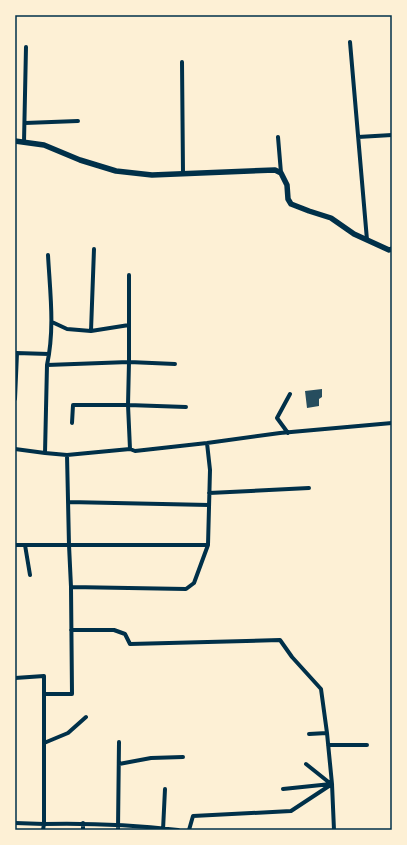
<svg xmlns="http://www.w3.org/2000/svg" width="407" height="845" font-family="'Work Sans',sans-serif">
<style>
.building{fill:#264d5e}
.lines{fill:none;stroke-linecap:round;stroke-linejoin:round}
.minor{stroke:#003049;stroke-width:4}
.secondary{stroke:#003049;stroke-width:5.5}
.neatline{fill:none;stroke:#003049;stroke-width:1.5}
</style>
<rect width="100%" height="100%" fill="#fdf0d5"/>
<path class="building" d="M322,389v8l-3,2v7l-12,2 -2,-17z"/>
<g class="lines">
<path class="minor" d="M350,42l17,198
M182,62l1,111
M25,123l53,-2
M278,137l3,36
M358,137l34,-2
M24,142l2,-95
M129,275v87l-1,43 2,44
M52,322l15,7 24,2 38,-6
M91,331l3,-82
M16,353l33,1
M47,365l82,-3 46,2
M15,399l2,-46
M72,423l1,-18h55l58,2
M288,433l-11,-15 13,-24
M15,449l30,4 22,2 63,-6 5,2 72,-8 73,-10 112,-10
M45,453l2,-88c8,-37 3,-73 1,-110
M209,493l100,-5
M68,502l141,3
M15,545h193
M25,545l5,30
M71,587l115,2 8,-6 14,-38 2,-75 -3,-27
M71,630h43l11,4 5,10 150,-4 12,17 29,32 6,44 5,51 2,46
M15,678l29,-2v148l-29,-1
M44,694h28l-1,-107 -2,-42 -2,-90
M309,734l18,-1
M44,743l24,-10 18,-16
M328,745h39
M119,764l32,-6 32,-1
M306,764l25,20
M283,789l48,-5
M43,830l1,-6c45,-1 90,1 134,6
M83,830v-7
M118,830l1,-88
M163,830l2,-41
M189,830l4,-14 98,-5 41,-27"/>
<path class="secondary" d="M15,141l29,4 36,15 36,11 36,4 123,-5 6,3 6,12 1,14 3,5 18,7 22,7 23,16 35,16 3,-1"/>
</g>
<rect width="407" height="845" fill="none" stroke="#fdf0d5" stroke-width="32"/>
<rect x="16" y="16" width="375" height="813" class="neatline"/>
</svg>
